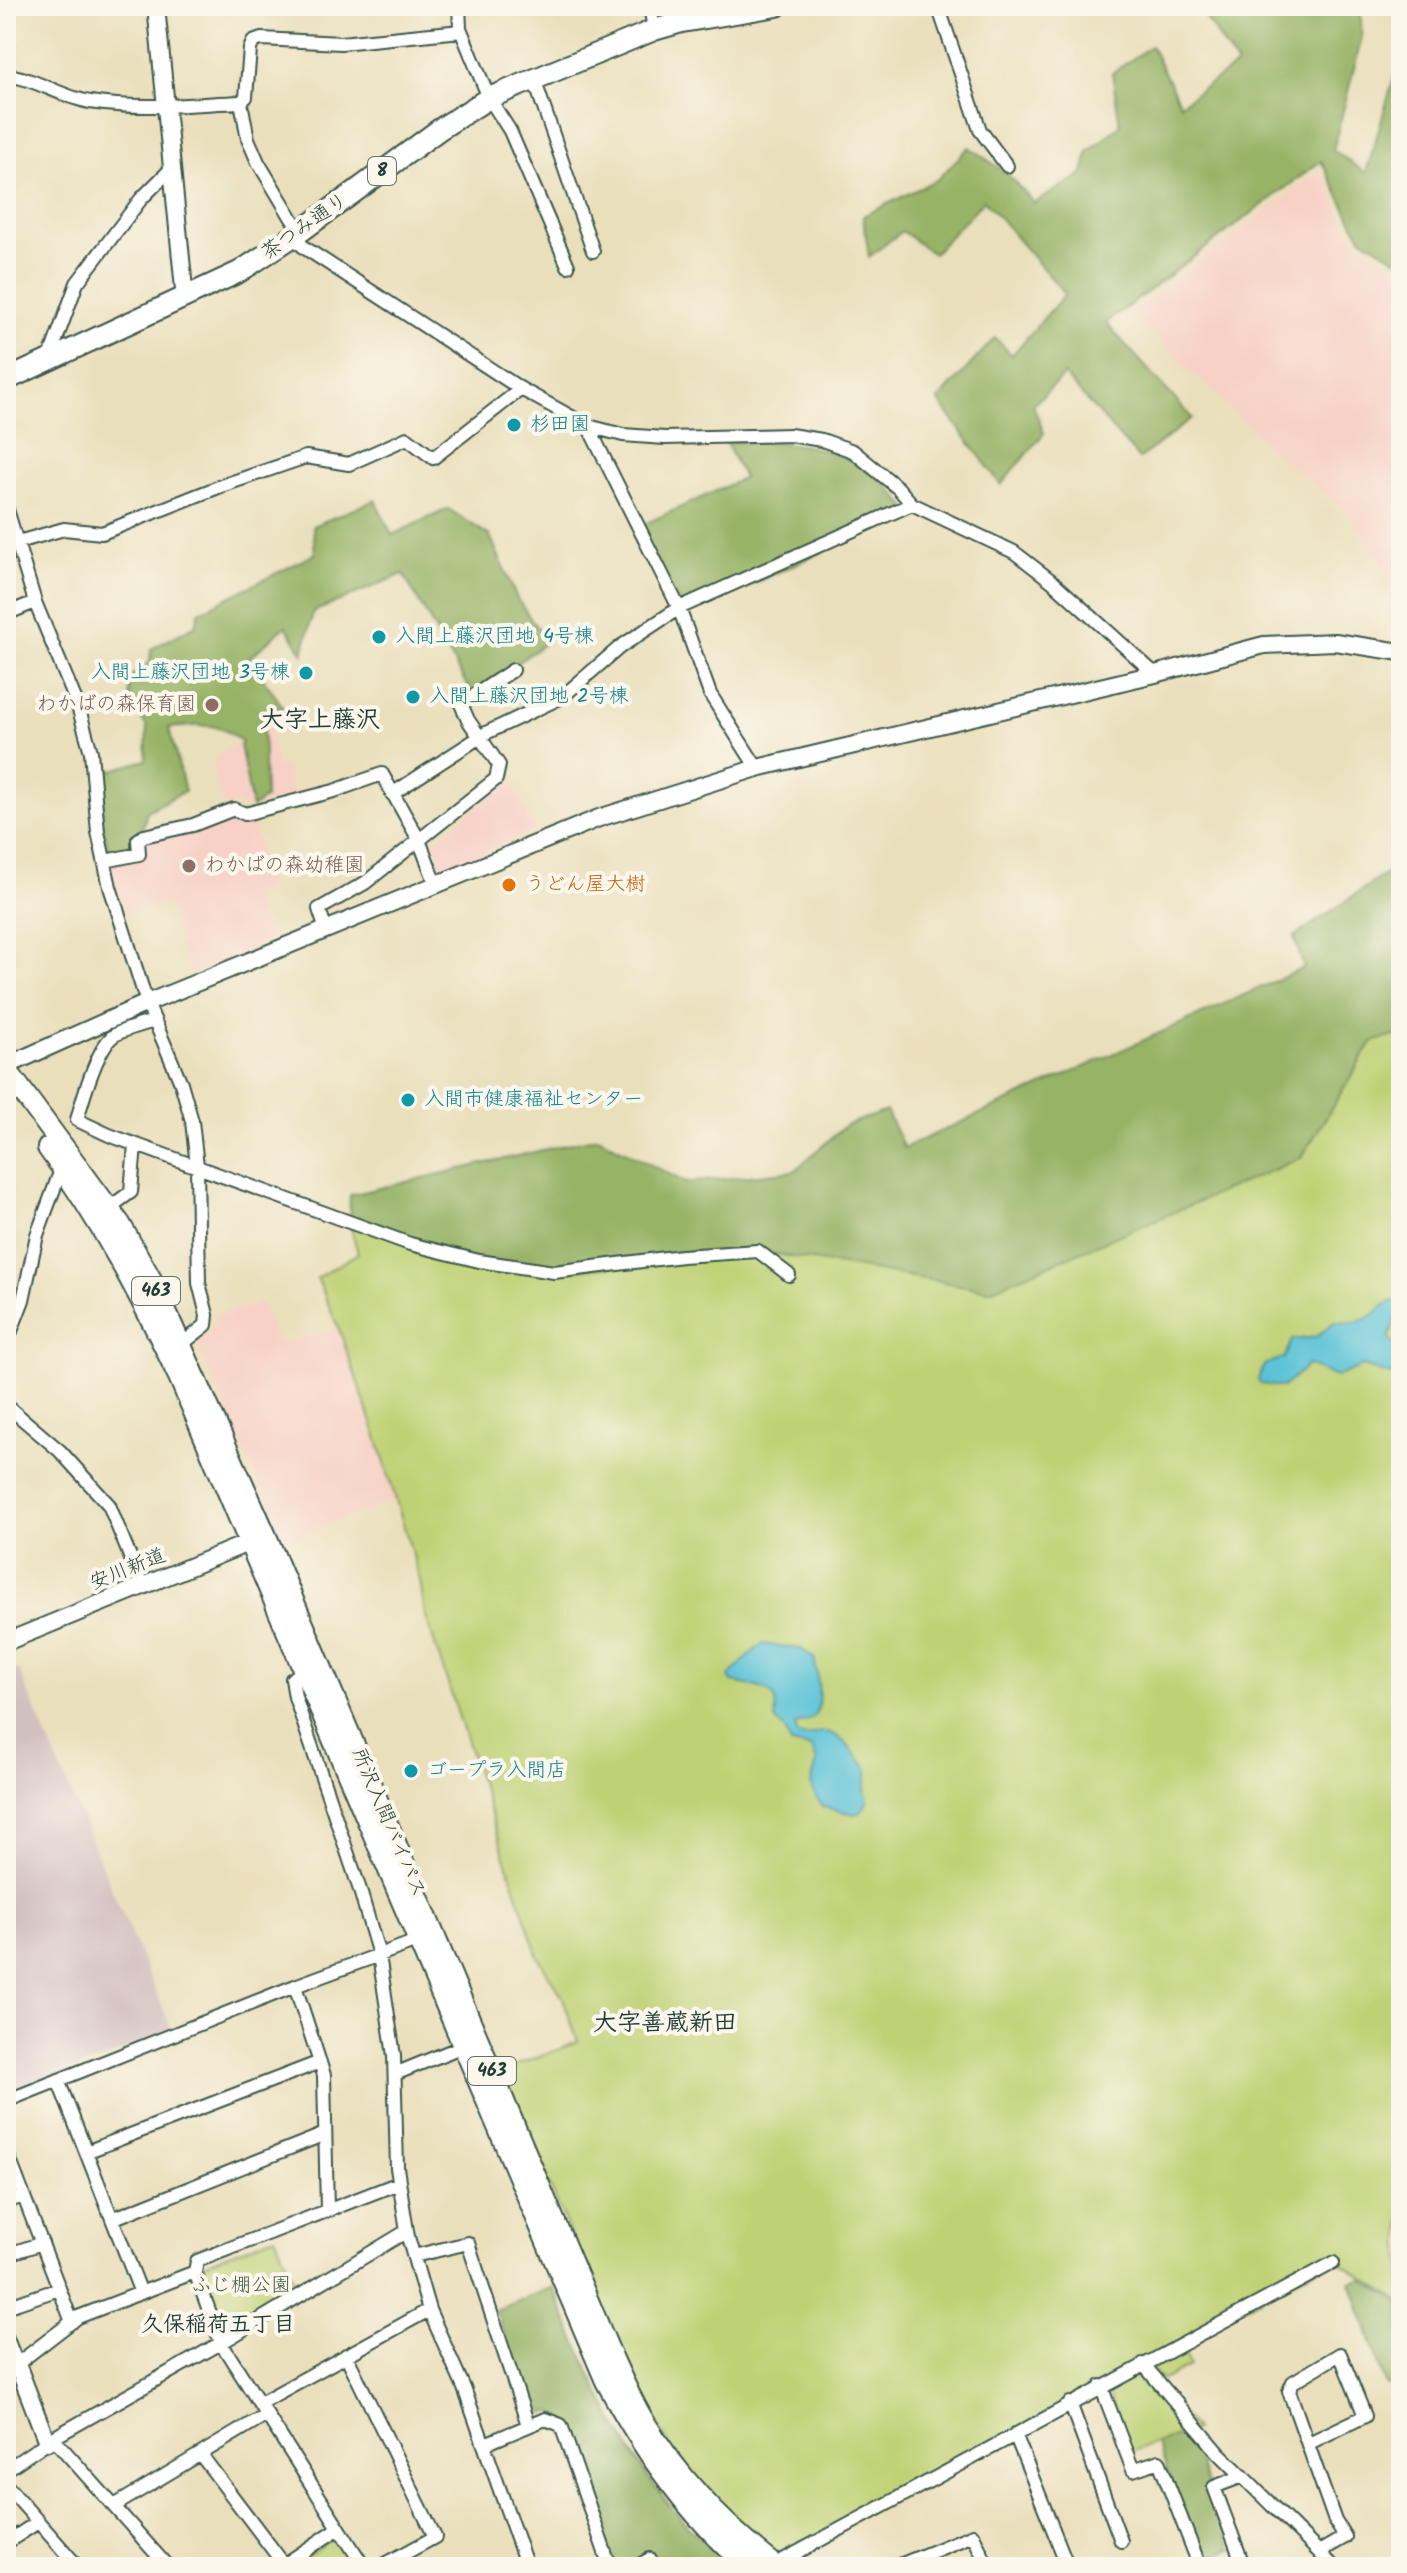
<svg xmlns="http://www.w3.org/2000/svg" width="1407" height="2573" font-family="Kalam,'Klee One',sans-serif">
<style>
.built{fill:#f7d1c6}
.industrial{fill:#d2bfbf}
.green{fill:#bfd174;stroke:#6f8754;stroke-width:2}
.forest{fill:#97b366;stroke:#5b784d;stroke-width:2}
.water{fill:#5ac2d7;stroke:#3c8086;stroke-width:2}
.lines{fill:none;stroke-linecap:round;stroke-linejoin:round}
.minor-casing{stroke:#3d5548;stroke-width:16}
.tertiary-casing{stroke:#3d5548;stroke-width:20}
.primary-casing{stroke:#3d5548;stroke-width:24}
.trunk-casing{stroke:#3d5548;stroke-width:24}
.minor{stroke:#fff;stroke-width:12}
.tertiary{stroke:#fff;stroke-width:16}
.primary{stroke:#fff;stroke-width:20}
.trunk{stroke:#fff;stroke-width:20}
.culture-dot{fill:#0f9aa8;stroke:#fbf7ec;stroke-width:3}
.education-dot{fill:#8d6e63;stroke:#fbf7ec;stroke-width:3}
.food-dot{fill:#e8710a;stroke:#fbf7ec;stroke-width:3}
.labels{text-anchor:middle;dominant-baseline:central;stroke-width:8;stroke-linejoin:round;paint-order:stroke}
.shield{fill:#fbf7ec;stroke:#61756b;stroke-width:2}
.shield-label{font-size:18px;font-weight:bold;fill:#1f3d34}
.street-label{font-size:20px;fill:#1f3d34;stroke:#fbf7ec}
.culture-label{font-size:20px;fill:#0d838f;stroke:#fbf7ec;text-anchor:start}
.education-label{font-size:20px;fill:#785e54;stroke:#fbf7ec;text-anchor:end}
.food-label{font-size:20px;fill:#c56008;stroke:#fbf7ec;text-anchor:start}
.park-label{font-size:20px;fill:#3f5b41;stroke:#fbf7ec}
.neighbourhood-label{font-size:22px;font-weight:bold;fill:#1f3d34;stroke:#fbf7ec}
.quarter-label{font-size:24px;font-weight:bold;fill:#1f3d34;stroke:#fbf7ec}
</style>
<rect width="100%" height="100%" fill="#fbf7ec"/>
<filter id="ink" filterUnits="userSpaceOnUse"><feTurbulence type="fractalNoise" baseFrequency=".0125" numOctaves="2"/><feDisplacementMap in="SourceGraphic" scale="16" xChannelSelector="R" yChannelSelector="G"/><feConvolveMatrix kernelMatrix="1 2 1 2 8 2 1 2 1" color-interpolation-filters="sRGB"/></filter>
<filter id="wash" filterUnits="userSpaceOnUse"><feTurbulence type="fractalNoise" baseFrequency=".006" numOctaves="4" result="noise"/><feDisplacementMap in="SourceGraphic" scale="32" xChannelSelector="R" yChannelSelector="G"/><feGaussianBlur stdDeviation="1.8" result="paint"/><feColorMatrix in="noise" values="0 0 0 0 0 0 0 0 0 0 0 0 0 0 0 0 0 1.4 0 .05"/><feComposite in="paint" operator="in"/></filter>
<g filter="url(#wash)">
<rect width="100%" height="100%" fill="#eadfbb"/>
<path class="built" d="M1321,170l34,73 46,27v325l-51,-81 -82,-68 -137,-134z
M220,621l66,101 -17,11 9,33 9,1 7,31 -52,11 -3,-6 -10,4 -6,-2 -11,-38 6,-12 20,-13 -21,-24z
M510,777l25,54 -94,39 -10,-25z
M235,814l4,6 13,-3 17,73 -12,4 -3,-5 2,19 15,32 -81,35 -22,-71 -43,10 -13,-44 3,-7 28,-21z
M262,1303l15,40 62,-14 57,171 -112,41 -89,-202 21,-12 -2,-12z"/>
<path class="industrial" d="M18,1669l155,363 -167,64v-423z"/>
<path class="green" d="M1401,1034v1267l-67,-42 -554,297c-36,-24 -91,-80 -115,-117 -34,-55 -57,-117 -83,-177 -27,-64 -54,-127 -81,-191l77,-29 -15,-44 -25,-41 -113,-343 -5,-34 -42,-140 -39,-111 -22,-51 41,-25 -9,-32 952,-63 71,-116z
M275,2236l23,54 -69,42 -6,-2 -23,-58 1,-7z
M1182,2345l8,21 -28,14 -11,-12z
M1138,2370l6,2 51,58 -65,22 -22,-59 3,-8z
M330,2540l8,1 15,26h-62z"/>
<path class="forest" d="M1249,6h111l2,31 -29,113 33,23 35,-120v209l-40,-25 -40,-76 -215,162 86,95 -53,41 -75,-84 -31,30 11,28 -43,52 -63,-85 57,-62 17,17 53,-61 -81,-94 -51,54 -31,-23 -33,26 -6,-41 75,-37 31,-32 36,25 29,31 49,-29 5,-22 32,-27 -8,-52 39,-27 29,58 57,-39 -31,-47z
M725,441c56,1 110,0 155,39 12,9 21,21 31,32l-234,106 -37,-92 104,-48z
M375,500l17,35 56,-26 42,27 27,63 30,43 -75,52 -69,-120 -90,38 -10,42 -17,-28 -37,32 34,49 -20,13 2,78 -13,10 -12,-63 2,-3c-27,-23 -39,-16 -73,-14l16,63 -38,20 -6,24 -29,28 -10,-40 1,-50 43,-13 1,-34 -18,-22 1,-27 20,-15 1,-13 45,-24 3,-13 116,-58 -2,-28z
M1401,863v171l-29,8 -71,116 -311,132 -232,-39 -204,21 -75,-11 -130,-40 1,-26 248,-58 88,46 108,-12 52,-46 40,-14 18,37 400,-180 -10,-31z
M1363,2279l38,24v78l-15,5 -35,-104z
M553,2287c32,78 64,154 118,220 17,22 40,41 60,60h-74l-5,-13 -23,13h-15l-49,-147c-11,-12 -20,-9 -33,-2l-36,-108z
M1188,2432l44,116 -31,12 -44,-117z"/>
<path class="water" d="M1395,1301l4,2 1,4 -11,31 5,7 7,3c0,13 1,21 -11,27l-27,-9 -27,11 -28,-12 -25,22 -22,-3 -3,-4 6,-15 20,-7 8,-18 24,-3 18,-15c13,1 27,1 39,-7 8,-6 12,-13 22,-14z
M763,1644l38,5 13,9c3,13 9,48 0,58 -4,5 -11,6 -17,8l-2,3 3,8c10,4 15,-3 25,-3 18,-1 34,26 45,37l-3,21 3,10 -6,11 -7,3 -32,-7c-18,-27 -12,-18 -6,-45l-5,-14 -21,-4 -7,-16 -8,-7c-1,-7 0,-15 -1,-21 -4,-14 -31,-15 -43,-18l-3,-5c3,-5 29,-31 34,-33z"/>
</g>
<g filter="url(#ink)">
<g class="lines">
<defs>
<path id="minor" d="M459,6l1,22 29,70 21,33 58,135
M650,6l4,24
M938,6l42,124 27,36
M6,75c29,3 55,22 84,27 49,8 102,2 151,0
M534,79l59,172
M300,232l-42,-70 -10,-23 -7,-37 5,-5 4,-48 3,-7 8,-3 80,4 120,-12
M293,237l12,11 216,141 67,37 35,9 42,3 125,-3 32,5 31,11 45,37 14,16 102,48 39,30 102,92
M49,359l28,-76 64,-84 32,-32
M588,426l91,182 31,86 47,74
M6,506l29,96 43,104 13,46 7,80 12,55 37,116 34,80 11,38 5,45 2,117 8,32 -1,10 -25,20
M18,542l46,-13 38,4 119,-47 85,-29 43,7 58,-26 26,20 88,-69
M6,614l29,-12
M392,794l94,-61 76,-36 58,-50 59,-39 233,-104
M105,861l34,-7 -1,-14 6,-4 49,-11 41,-16 11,5 89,-23 48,-17 37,66 17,44
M326,930l-7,-21 46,-26 131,-104 3,-14 -31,-45 -7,-16 52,-34
M155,1021c-11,3 -35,9 -43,16 -15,12 -30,64 -35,83l32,15 301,109 69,17 75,11 128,-16 76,-5 31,24
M109,1208l22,-16 4,-47
M6,1344l17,-44 14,-65 25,-68
M6,1405l54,46 49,54 33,81
M303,1672l-11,7 3,18 64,190 20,68 15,101 3,112 11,69 21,73 35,78 63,179
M295,1986l29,89 3,135
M395,2074l68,-28
M58,2080l83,213
M6,2101l289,-115 130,-48
M6,2150l66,172
M86,2152l234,-90
M399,2183l-202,78 -2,11 26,71 186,-112
M6,2202l17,-6
M112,2219l213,-85
M6,2255l36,-12
M414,2256l54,-13 60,182
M6,2307l53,-18
M6,2336l11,28 61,-47 117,-45
M346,2355l89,182 -55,30
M1143,2364l76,89 115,114
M1101,2386l32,84 26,-9 41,106
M260,2403l169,-93
M1070,2403l51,138
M1015,2434l53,133
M53,2438l115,129
M1309,2443l56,-27 -25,-62 -47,28 -4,9 46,130 10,16 -26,15
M485,2444l60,-25 16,6 49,142
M201,2455l85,112
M6,2470l47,-32 168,-95 143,224
M1243,2476l-29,11 30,80
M6,2485l72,82
M114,2506l153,-92
M6,2543l32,-21
M284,2565l55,-37
M774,2565l559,-302
M636,2567l14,-8 3,8
M895,2567l78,-32 13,28 -11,4"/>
<path id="tertiary" d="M156,6l29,293
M6,1066l141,-63 452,-185 158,-50 398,-94 109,-29 71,-3 66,10
M6,1642l254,-104
M6,2369l11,-5 30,78"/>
<path id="primary" d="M6,380l233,-108 61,-40 140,-103 49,-31 165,-68 28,-8 95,-16"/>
<path id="trunk" d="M6,1069l114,155 33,59 113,253 341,810c12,26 23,53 38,77 35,57 80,104 132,144
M48,1148c53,72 94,150 132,231l426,1002c38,70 82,135 144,186"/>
</defs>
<use href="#minor" class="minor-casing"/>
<use href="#tertiary" class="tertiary-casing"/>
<use href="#primary" class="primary-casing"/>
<use href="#trunk" class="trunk-casing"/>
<use href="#minor" class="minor"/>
<use href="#tertiary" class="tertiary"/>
<use href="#primary" class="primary"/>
<use href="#trunk" class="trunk"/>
</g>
</g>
<g class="culture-dot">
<circle cx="514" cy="425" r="8"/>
<circle cx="379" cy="637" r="8"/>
<circle cx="306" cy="673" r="8"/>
<circle cx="413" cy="697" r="8"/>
<circle cx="408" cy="1100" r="8"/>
<circle cx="411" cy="1771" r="8"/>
</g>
<g class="education-dot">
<circle cx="212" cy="705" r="8"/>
<circle cx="189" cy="866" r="8"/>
</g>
<circle class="food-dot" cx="509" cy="885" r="8"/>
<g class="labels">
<g class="shield">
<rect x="368" y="157" width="28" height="28" rx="6"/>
<rect x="132" y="1277" width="48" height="28" rx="6"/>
<rect x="468" y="2057" width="48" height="28" rx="6"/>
</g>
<g class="shield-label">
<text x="382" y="171">8</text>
<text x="156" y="1291">463</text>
<text x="492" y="2071">463</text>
</g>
<g class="street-label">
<text transform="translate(305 227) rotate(-35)">茶つみ通り</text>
<text transform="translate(128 1570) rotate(-22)">安川新道</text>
<text transform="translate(388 1823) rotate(67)">所沢入間バイパス</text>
</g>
<g class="culture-label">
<text x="530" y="425">杉田園</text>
<text x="395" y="637">入間上藤沢団地 4号棟</text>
<text x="290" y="673" text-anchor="end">入間上藤沢団地 3号棟</text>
<text x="429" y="697">入間上藤沢団地 2号棟</text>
<text x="424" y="1100">入間市健康福祉センター</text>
<text x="427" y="1771">ゴープラ入間店</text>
</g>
<g class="education-label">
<text x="196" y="705">わかばの森保育園</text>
<text x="205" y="866" text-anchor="start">わかばの森幼稚園</text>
</g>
<g class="food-label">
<text x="525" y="885">うどん屋大樹</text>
</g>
<g class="park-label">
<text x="241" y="2286">ふじ棚公園</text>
</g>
<g class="neighbourhood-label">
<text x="218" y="2325">久保稲荷五丁目</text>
</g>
<g class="quarter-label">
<text x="320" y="720">大字上藤沢</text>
<text x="665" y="2023">大字善蔵新田</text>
</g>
</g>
<rect width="1407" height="2573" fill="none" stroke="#fbf7ec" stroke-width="32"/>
</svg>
